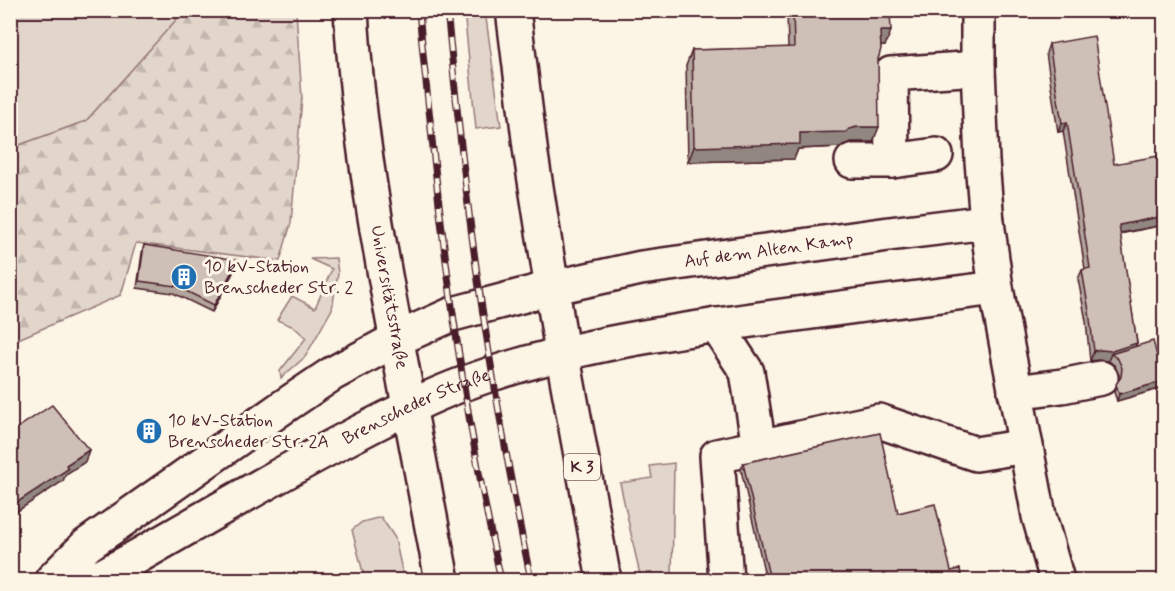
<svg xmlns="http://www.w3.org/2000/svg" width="1175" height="591" font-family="Mynerve,sans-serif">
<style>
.grass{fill:#e2d5ca;stroke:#967a7a;stroke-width:1.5}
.forest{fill:url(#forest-firs);stroke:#967a7a;stroke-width:1.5}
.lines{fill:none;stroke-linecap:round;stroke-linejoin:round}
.minor-casing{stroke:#4a1f2b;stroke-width:38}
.major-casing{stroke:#4a1f2b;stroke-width:38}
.highway-casing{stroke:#4a1f2b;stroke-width:38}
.minor{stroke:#fcf5e5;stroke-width:33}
.major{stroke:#fcf5e5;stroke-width:33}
.highway{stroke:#fcf5e5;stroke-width:33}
.rail-casing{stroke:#4a1f2b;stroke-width:7}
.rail{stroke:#fcf5e5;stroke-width:4.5;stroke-dasharray:14;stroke-linecap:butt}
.wall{fill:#b2a59d;stroke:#4a1f2b;stroke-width:1.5}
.shaded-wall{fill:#918680;stroke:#4a1f2b;stroke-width:1.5}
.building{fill:#cfc0b7;stroke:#4a1f2b;stroke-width:1.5}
.labels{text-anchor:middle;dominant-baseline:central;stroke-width:6;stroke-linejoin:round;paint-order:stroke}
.shield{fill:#fcf5e5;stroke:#7f5f63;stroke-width:1.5}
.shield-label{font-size:16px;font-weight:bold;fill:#4a1f2b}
.street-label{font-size:18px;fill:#4a1f2b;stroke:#fcf5e5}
.poi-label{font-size:18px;fill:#4a1f2b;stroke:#fcf5e5;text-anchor:start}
</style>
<defs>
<pattern id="forest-firs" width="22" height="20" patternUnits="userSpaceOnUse" patternTransform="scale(1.5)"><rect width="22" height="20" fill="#e2d5ca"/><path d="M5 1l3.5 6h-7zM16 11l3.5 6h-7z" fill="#c3b6ae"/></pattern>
</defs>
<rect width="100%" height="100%" fill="#fcf5e5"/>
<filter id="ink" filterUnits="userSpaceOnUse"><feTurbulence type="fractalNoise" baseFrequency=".0167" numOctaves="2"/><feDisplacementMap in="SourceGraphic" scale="12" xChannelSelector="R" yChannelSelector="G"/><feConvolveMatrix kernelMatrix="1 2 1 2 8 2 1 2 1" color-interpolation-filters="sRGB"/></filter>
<g filter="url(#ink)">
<path class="grass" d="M11,11h168l-2,8 -91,102 -75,27z
M464,11h21l16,115 -25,3z
M336,258l2,16 -6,35 -27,48 -24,21 -1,-7 26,-33 -12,-11 -17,-7 15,-24 23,12 17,-39 -22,-10z
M674,463l-2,117h-31l-21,-97 32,-5 -2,-12z
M381,517l14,21 9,42h-39l-13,-50 10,-8z"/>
<path class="forest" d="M179,11h117l6,87 -11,125 -11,38 -144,-18 -15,52 -110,47v-194l75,-27 91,-102z"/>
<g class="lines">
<defs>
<g id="minor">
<path d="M978,10v58l4,93 5,61 9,66 43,228 18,64"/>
<path d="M852,161h40l44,-6"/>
<path d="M892,161l-1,-87 87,-6"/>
<path d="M716,325l31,47 12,75 120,-26 97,33 50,-8"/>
<path d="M1015,392l47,-6 39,-8"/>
<path id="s1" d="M52,580l35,-35 196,-138 49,-33 65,-35 56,-25 98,-26 90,-20 248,-34 98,-12"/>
<path id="s2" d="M90,580l14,-5 24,-13c75,-43 149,-87 226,-127 36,-19 71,-37 109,-51 93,-35 192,-50 289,-64 81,-11 163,-22 244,-32"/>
<path d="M726,580l-9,-124 42,-9"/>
</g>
<g id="major">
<path id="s3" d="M351,10c7,134 34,265 58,396"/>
<path d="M513,10l18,145 31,197"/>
</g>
<path id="highway" d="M562,352l42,228
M409,406l33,174"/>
</defs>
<use href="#minor" class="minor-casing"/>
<use href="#major" class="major-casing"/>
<use href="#highway" class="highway-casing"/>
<use href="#minor" class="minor"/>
<use href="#major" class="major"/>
<use href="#highway" class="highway"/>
<defs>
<path id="rail" d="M419,10c3,37 7,73 11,109 15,155 37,309 71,461
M447,10c10,100 20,199 35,298 14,91 30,182 49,272"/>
</defs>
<use href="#rail" class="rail-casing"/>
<use href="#rail" class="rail"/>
</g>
<path class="wall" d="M787,10h103l-5,36h-4l-3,13 -5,83h-22l-8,3 -3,2 -42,2 -4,10 -106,3 -2,-96 6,-16 96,-2z
M1049,44l65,120 50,61 -44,9 17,109 -2,4 27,41 -45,13 -3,-9 5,-11v-6l-4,-9 -6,-5 -11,-1 -8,1 -4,-40 -8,-42 4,-9 3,-1 -22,-138 -5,1 -12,-79z
M144,245l92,22 -24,45 -39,-19 -36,-5 5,-35z
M743,463l155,50 53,58 11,9h-196l-25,-110z"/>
<path class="shaded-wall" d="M880,31h11l-6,15h-10z
M1067,122l-4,9 -5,1 4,-9z
M857,127h22l-6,15h-22l-8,3 -3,2 -42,2 -4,10 -106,3 6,-15 106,-14 49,-4z
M1164,216v9l-49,9 4,-9z
M238,260l-2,7 -24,45 2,-7z
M1137,343l-4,10 -22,1 -3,7 -10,-1 -8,1 4,-10z
M1164,381l-2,7 -45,13 2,-7z
M89,450l-4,12 -19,12 -3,7 -53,35v-9l56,-42z"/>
<path class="building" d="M793,10h97l1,21h-11l1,18 -3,10 1,68h-22l-8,2 -3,3 -46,1v11l-106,3 -2,-97 102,-3z
M1094,36l20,128 50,-9v61l-45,9 18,118 -25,8 -11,-1 -7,1 -5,-40 -7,-41 8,-2 -23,-146 -5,1 -13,-79z
M144,245l94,15 -24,45 -38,-19 -37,-5z
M1153,341l11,40 -45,13 -3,-10 5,-7 1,-9 -4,-9 -7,-5z
M52,405l37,45 -23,15 2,4 -58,38v-74z
M880,433l18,80 37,-9 16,67 9,-2 2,11h-192l-27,-117z"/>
</g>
<defs>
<symbol id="building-disc" viewBox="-11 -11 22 22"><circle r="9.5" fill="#1f6fb2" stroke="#fcf5e5"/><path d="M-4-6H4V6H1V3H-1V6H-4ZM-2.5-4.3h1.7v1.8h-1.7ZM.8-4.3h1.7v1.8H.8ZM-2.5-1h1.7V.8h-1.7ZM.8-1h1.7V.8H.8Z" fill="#fff"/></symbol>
</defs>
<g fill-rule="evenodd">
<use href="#building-disc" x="169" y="262" width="30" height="30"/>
<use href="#building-disc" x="134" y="416" width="30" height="30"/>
</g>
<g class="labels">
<rect class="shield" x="564" y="454" width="36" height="26" rx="4.5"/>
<g class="shield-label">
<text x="582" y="467">K 3</text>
</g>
<g class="street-label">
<text stroke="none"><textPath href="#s1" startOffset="806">Auf dem Alten Kamp</textPath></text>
<text stroke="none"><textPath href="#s3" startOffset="290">Universitätsstraße</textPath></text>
<text stroke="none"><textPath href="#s2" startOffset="370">Brenscheder Straße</textPath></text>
</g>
<g class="poi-label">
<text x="204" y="267">10 kV-Station<tspan x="204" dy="21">Brenscheder Str. 2</tspan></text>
<text x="168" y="421">10 kV-Station<tspan x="168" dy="21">Brenscheder Str. 2A</tspan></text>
</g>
</g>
<rect width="1175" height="591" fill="none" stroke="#fcf5e5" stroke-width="36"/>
<rect x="18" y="18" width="1139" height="555" fill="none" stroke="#4a1f2b" stroke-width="2" filter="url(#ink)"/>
</svg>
